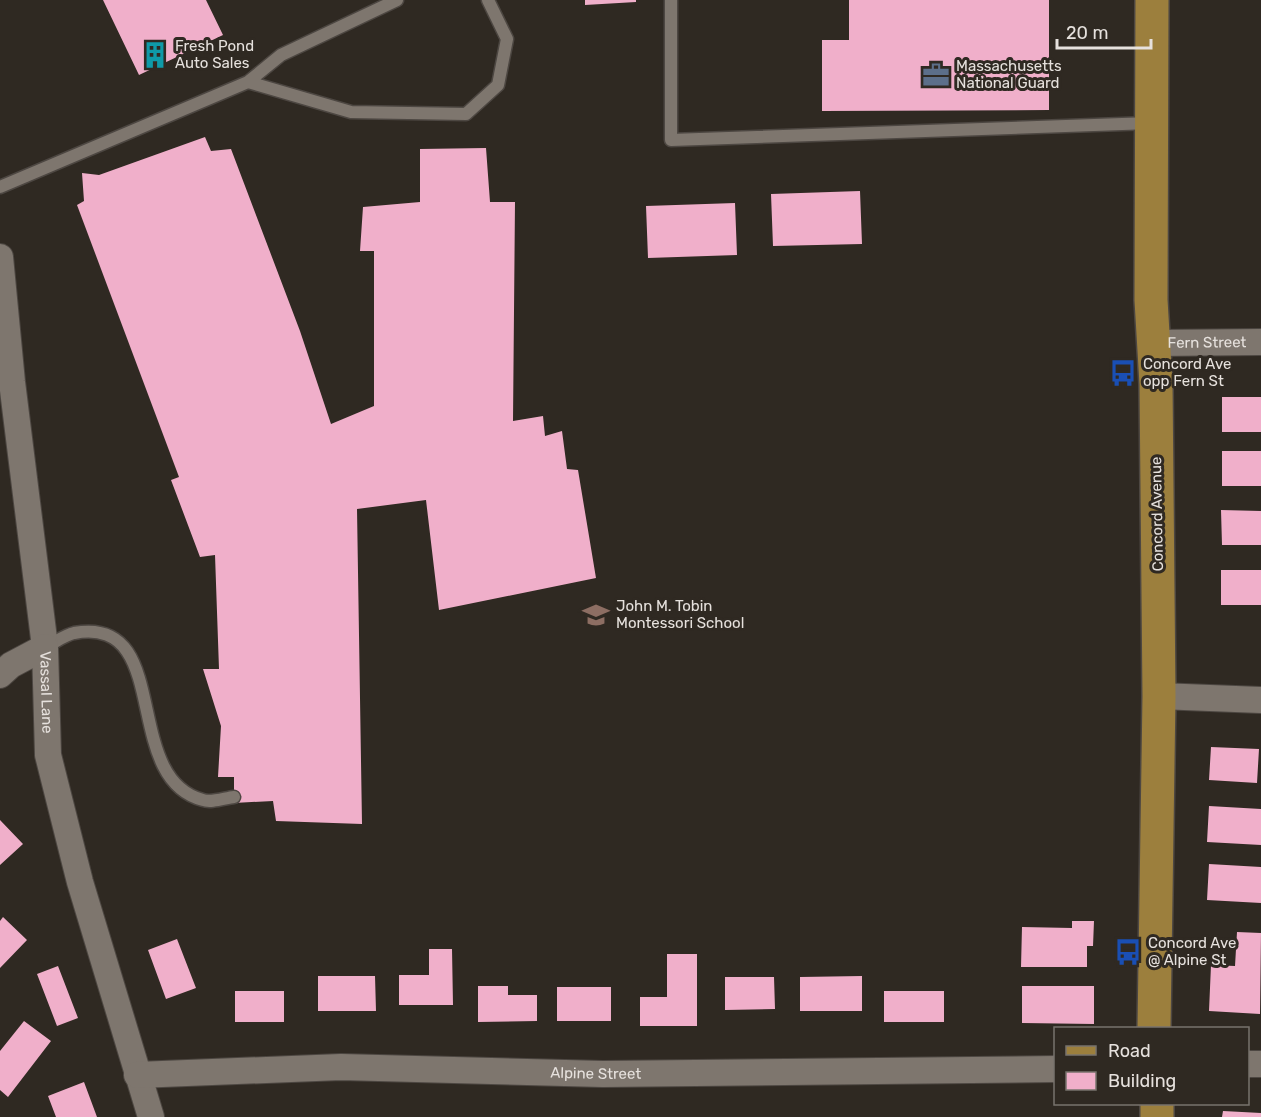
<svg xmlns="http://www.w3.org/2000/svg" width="1261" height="1117" font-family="Rubik,sans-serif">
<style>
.building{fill:#f0afca}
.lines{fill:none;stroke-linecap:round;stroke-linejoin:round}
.lane-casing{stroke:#4d4742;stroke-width:15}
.street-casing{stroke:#4d4742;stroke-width:28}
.primary-casing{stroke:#4d4742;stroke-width:36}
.lane{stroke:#7e766e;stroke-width:12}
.street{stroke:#7e766e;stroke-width:26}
.primary{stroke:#9c7f3d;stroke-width:33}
.labels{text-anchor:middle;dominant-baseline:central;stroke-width:6;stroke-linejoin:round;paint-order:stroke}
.poi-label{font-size:15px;fill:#e6e1dd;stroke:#2f2922;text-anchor:start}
.street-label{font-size:15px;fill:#e6e1dd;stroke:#2f2922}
</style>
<rect width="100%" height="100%" fill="#2f2922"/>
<path class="building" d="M103,0h103l17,35 -84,40z
M585,0h51v2l-51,3z
M849,0h200v110l-227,1v-71h27z
M205,137l6,14 20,-2 69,182 31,93 43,-18v-155h-14l3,-44 57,-5v-53l66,-1 4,54h25l-2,219 30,-5 2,20 17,-5 5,38 11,1 18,108 -157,32 -13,-110 -69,9 5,315 -86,-3 -3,-20 -39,2v-26h-16l3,-51 -18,-57h16l-4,-114 -15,2 -29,-77 8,-3 -102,-272 7,-4 -2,-28 17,2z
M860,191l2,53 -89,2 -2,-52z
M735,203l2,52 -89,3 -2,-52z
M1222,397h39v35h-39z
M1222,451h39v35h-39z
M1221,510l40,1v34h-39z
M1221,570h40v35h-40z
M1211,747l48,2 -2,34 -48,-3z
M1209,806l52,3v36l-54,-3z
M0,820l23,24 -23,21z
M1209,864l52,3v36l-54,-3z
M3,917l24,23 -27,28v-47z
M1072,921h22l-1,25h-6v21h-66l1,-40 50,1z
M1237,932l24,1 -1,81 -51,-3 2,-46 24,1z
M177,939l19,49 -30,11 -18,-49z
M429,949h23l1,56h-54v-30h30z
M667,954h30v72h-57v-29h27z
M58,966l20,52 -21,8 -20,-52z
M318,976h57l1,35h-58z
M862,976v35h-62v-34z
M725,977h49l1,32 -50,1z
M478,986h30v9h29v26l-59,1z
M1022,986h72v38l-72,-1z
M557,987h54v34h-54z
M235,991h49v31h-49z
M884,991h60v31h-60z
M24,1021l27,20 -43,56 -8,-7v-39z
M84,1082l13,35h-41l-8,-21z
M1223,1111l38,2v4h-39z"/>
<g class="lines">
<defs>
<path id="lane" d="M671,0v140l480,-17
M248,82l103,30 115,2 32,-29 9,-46 -19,-39
M0,187l248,-105 33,-27 116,-55
M45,647c9,-4 20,-12 29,-14 101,-18 45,145 129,167 8,3 22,-2 31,-3"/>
<g id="street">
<path id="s1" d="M0,257l12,125 33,265 3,108 32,127 71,235"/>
<path id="s2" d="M1153,343l108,-1"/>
<path d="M0,675l11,-10 34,-18"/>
<path d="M1159,696l102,4"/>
<path d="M1248,1064h13"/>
<path id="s3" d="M137,1075l204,-8 262,7 453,-5"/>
</g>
<path id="primary" d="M1152,0l-1,300 5,84 3,312 -5,332
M1157,1104v13"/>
</defs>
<use href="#lane" class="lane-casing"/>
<use href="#street" class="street-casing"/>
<use href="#primary" class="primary-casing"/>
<use href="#lane" class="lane"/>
<use href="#street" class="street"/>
<use href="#primary" class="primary"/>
</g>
<defs>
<symbol id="building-bare" viewBox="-9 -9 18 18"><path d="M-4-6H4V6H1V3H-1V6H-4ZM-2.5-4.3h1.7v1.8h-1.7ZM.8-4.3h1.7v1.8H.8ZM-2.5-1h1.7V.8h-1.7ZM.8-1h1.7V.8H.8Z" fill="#0f9aa8" stroke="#2f2922" stroke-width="2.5" paint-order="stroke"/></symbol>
<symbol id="office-bare" viewBox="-9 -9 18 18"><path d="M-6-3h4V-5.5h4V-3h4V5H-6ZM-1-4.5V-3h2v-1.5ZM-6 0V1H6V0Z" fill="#5c6f8a" stroke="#2f2922" stroke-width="2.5" paint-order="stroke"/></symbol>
<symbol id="bus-bare" viewBox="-9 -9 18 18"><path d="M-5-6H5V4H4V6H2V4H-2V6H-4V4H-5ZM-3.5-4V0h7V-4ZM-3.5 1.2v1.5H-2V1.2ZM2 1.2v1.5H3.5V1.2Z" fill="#1a4fb4" stroke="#2f2922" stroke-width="2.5" paint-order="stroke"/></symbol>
<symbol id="school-bare" viewBox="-9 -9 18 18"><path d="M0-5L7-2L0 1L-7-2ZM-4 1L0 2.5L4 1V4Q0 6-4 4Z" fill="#8d6e63" stroke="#2f2922" stroke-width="2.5" paint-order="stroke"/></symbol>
</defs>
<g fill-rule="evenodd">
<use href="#building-bare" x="136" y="36" width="38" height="38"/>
<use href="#office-bare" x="917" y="56" width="38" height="38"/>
<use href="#bus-bare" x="1104" y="354" width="38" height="38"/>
<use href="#school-bare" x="577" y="596" width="38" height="38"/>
<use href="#bus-bare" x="1109" y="933" width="38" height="38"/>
</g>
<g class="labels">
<g class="poi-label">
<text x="175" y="46">Fresh Pond<tspan x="175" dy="17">Auto Sales</tspan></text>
<text x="956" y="66">Massachusetts<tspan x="956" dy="17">National Guard</tspan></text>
<text x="1143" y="364">Concord Ave<tspan x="1143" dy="17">opp Fern St</tspan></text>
<text x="616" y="606">John M. Tobin<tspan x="616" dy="17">Montessori School</tspan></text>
<text x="1148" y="943">Concord Ave<tspan x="1148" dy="17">@ Alpine St</tspan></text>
</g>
<g class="street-label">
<text stroke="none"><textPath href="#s2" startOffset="54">Fern Street</textPath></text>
<text transform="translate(1157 514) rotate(-91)">Concord Avenue</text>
<text stroke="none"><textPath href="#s1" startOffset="438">Vassal Lane</textPath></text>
<text stroke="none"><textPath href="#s3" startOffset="459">Alpine Street</textPath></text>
</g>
</g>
<rect x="1054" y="1027" width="195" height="78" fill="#2f2922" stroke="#78736d" stroke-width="1.5"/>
<rect x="1066" y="1046" width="30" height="9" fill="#9c7f3d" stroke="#78736d" stroke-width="1.5"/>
<text x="1108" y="1057" font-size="18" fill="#e6e1dd">Road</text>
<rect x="1066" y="1072" width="30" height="18" fill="#f0afca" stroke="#78736d" stroke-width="1.5"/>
<text x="1108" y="1087" font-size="18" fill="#e6e1dd">Building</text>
<path d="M1057 39v9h94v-9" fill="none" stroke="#e6e1dd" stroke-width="3"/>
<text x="1066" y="39" font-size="18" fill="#e6e1dd" stroke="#2f2922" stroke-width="4.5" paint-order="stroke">20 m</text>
</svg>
